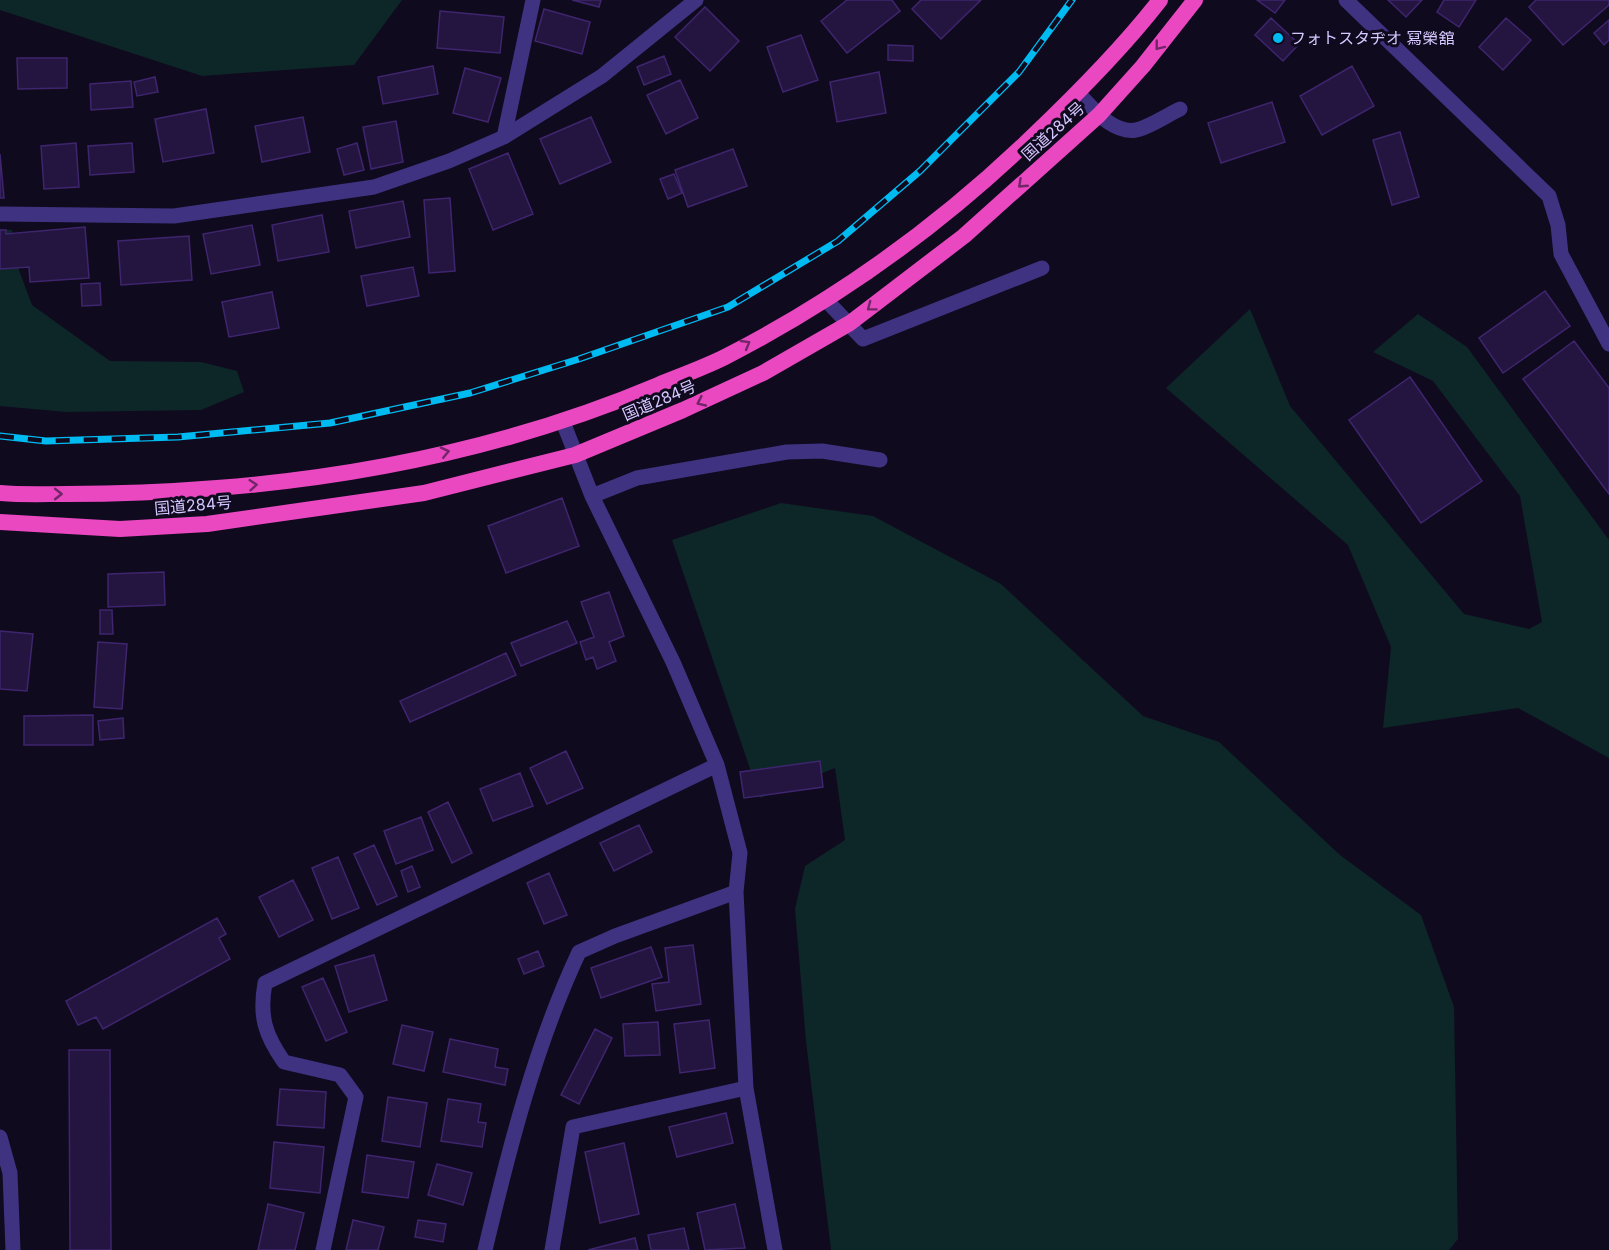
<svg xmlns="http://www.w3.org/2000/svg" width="1609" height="1250" font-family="Inter,'Noto Sans JP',sans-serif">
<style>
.green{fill:#0d2628}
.building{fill:#241540;stroke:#3e256e;stroke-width:1.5}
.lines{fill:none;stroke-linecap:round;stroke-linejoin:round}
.minor{stroke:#3f3281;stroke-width:15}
.tertiary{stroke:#3f3281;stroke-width:15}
.trunk{stroke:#ea48c1;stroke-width:16}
.rail-casing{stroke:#00baf2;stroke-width:7}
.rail{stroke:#100a1e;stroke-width:4.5;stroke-dasharray:14;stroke-linecap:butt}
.oneway{stroke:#722667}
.poi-dot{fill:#00baf2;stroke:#100a1e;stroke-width:2}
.labels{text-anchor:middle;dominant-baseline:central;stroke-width:6;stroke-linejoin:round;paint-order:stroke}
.poi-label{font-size:16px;fill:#d5c7ff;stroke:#100a1e;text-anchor:start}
.street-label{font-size:16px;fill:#d5c7ff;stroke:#100a1e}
</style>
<rect width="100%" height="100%" fill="#100a1e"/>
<path class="green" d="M0,0h402l-48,65 -152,11 -202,-66z
M0,229l12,1 4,32 16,43 78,56 91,1 36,9 7,21 -43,18 -135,2 -66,-6z
M1250,309l40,97 174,208 65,15 13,-7 -22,-126 -87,-115 -60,-29 45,-38 49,33 142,193v218l-91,-50 -135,20 8,-81 -43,-102 -182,-157z
M781,503l92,13 128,68 142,132 76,26 121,113 81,60 33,92 4,232 -9,11h-618l-25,-209 -11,-132 10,-43 40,-26 -10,-72 -75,30 -88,-258z"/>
<path class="building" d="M572,0h29l-2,7z
M847,0h45l8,11 -53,42 -26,-32z
M921,0h60l-40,39 -29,-30z
M1257,0h28l-10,13z
M1388,0h34l-16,17z
M1444,0h32l-17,27 -22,-15z
M1536,0h73v5l-46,40 -34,-38z
M705,7l34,34 -29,30 -35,-34z
M544,9l46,13 -8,32 -47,-13z
M440,11l64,6 -4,36 -63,-5z
M1271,18l28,26 -16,17 -28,-26z
M1506,18l25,22 -28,30 -24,-23z
M1609,20v20l-5,5 -10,-12z
M801,35l17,45 -35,12 -16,-45z
M888,45l25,1v15l-25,-1z
M664,56l7,18 -27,11 -7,-18z
M17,58h50v30l-49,1z
M433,66l5,28 -55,10 -5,-27z
M1352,66l22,40 -52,29 -22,-39z
M465,68l36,10 -13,44 -35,-9z
M879,72l7,41 -49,9 -7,-40z
M155,77l3,15 -21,4 -3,-14z
M680,80l18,38 -32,16 -19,-39z
M131,81l2,26 -42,3 -1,-26z
M1272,102l13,40 -64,21 -13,-40z
M206,109l8,44 -51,9 -8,-43z
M303,117l7,35 -48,10 -7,-36z
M591,117l20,45 -51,22 -20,-45z
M396,121l7,41 -32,7 -8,-42z
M1400,132l19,65 -27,8 -19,-65z
M76,143l3,44 -35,2 -3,-43z
M132,143l2,29 -44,3 -2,-29z
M357,143l7,27 -20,5 -7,-26z
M733,149l14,37 -59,21 -13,-37z
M508,153l25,61 -40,16 -24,-61z
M0,154l4,44h-4z
M674,174l8,19 -14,6 -8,-20z
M450,198l5,73 -26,2 -5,-73z
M403,201l7,36 -54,11 -7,-37z
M322,215l7,37 -51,9 -6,-36z
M252,225l8,40 -49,9 -8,-40z
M85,227l4,51 -59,4 -1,-15 -29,2v-39h6v4z
M189,236l3,44 -71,5 -3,-44z
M413,267l6,29 -52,10 -6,-30z
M100,283l1,22 -19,1 -1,-22z
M1545,291l25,35 -67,47 -24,-35z
M272,292l7,36 -50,9 -7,-35z
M1574,341l35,47v106l-86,-115z
M1410,377l72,104 -61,42 -72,-103z
M562,498l17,48 -73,27 -18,-47z
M164,572l1,33 -57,2v-33z
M609,592l15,44 -15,6 7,19 -19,8 -4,-12 -7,3 -6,-18 14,-5 -13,-35z
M100,610h12l1,24h-13z
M567,621l10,22 -56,23 -10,-23z
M0,631l33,3 -6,57 -27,-2z
M98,642l29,2 -5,65 -28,-2z
M506,653l10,22 -106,47 -10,-21z
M93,715v30h-69v-29z
M123,718l1,20 -24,2 -2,-19z
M566,751l17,37 -36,16 -17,-36z
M820,761l3,26 -79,11 -4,-26z
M520,773l13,33 -40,15 -13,-32z
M448,802l24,51 -20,10 -24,-51z
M421,817l12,33 -37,14 -12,-33z
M639,825l13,27 -38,19 -14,-28z
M374,845l23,51 -20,9 -23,-51z
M338,857l21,51 -27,11 -20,-51z
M412,866l8,21 -12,5 -7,-21z
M549,873l18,42 -23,9 -17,-41z
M293,880l20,40 -34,17 -20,-40z
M217,918l9,16 -7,4 11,21 -127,70 -7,-12 -18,8 -12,-24z
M693,945l8,59 -45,7 -4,-27 17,-2 -4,-34z
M651,947l11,30 -61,21 -10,-30z
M538,951l6,15 -20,8 -6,-15z
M374,955l13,45 -38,12 -14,-46z
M323,978l24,54 -21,9 -24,-54z
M709,1020l6,48 -35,5 -6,-49z
M658,1022l2,33 -35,1 -2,-32z
M402,1025l31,7 -9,39 -31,-7z
M595,1029l17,9 -33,66 -18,-9z
M450,1039l48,10 -3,18 13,2 -3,16 -62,-13z
M69,1050h41l1,200h-41z
M280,1089l46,3 -2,36 -47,-3z
M388,1097l39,6 -7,44 -38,-6z
M448,1099l33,5 -3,18 8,1 -4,24 -41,-6z
M726,1113l7,30 -56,14 -8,-30z
M274,1142l50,5 -4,46 -50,-5z
M624,1143l15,71 -39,9 -15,-71z
M367,1155l47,7 -6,36 -46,-6z
M437,1164l35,9 -9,32 -35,-10z
M268,1204l36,9 -9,37h-37z
M735,1204l10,44 -40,2 -8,-37z
M353,1220l31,7 -6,23h-32z
M418,1220l28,4 -3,18 -28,-5z
M684,1228l5,22h-38l-3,-15z
M635,1238l3,12h-50z"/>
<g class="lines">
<path class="minor" d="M1346,0l203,196 9,29 3,29 48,90
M1078,93c15,15 34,41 58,37 14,-3 31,-15 44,-21
M504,137l29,-137
M0,214l174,2 200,-29 75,-26 55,-24 98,-61 94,-76
M825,299l38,40 179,-71
M563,422l29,74 81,166 44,103 23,88 -4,39 10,196 29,162
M592,496l45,-18 150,-26 35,-1 58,9
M323,1250l33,-153 -16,-22 -56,-13c-19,-27 -25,-46 -19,-79l452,-218
M485,1250c24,-101 50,-204 94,-298l36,-16 121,-44
M552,1250l21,-123 173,-39"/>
<path class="tertiary" d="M0,1137l10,36 3,77"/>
<path class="trunk" d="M0,493c22,2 44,1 66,1 51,0 101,-2 151,-6 152,-12 301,-44 441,-103 22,-9 45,-17 67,-28 113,-58 218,-134 309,-222 44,-42 88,-86 126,-135
M0,522l120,7 87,-5 217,-31 151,-38 108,-45 80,-37 87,-50 114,-87 135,-121 44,-49 52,-66"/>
<defs>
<path id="rail" d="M0,436l46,5 132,-4 152,-14 140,-30 109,-34 149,-52 110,-66 82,-70 99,-99 53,-72"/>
</defs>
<use href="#rail" class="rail-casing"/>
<use href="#rail" class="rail"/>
</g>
<defs><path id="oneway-chevron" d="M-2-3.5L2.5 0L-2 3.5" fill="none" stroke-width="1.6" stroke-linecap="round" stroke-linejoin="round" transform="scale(1.5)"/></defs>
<g class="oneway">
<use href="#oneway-chevron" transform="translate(1159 46) rotate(128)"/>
<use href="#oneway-chevron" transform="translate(1022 184) rotate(137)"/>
<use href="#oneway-chevron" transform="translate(871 307) rotate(143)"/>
<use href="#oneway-chevron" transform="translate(746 344) rotate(-30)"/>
<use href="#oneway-chevron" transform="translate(701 402) rotate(155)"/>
<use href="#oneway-chevron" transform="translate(445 452) rotate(-13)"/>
<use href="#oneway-chevron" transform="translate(253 485) rotate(-5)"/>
<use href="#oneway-chevron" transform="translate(58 494)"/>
</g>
<circle class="poi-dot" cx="1278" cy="38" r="6"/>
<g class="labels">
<g class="poi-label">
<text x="1290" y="38">フォトスタヂオ 冩榮舘</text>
</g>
<g class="street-label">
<text transform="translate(1053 131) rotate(-42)">国道284号</text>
<text transform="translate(659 400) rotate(-23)">国道284号</text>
<text transform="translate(193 505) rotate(-5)">国道284号</text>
</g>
</g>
</svg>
